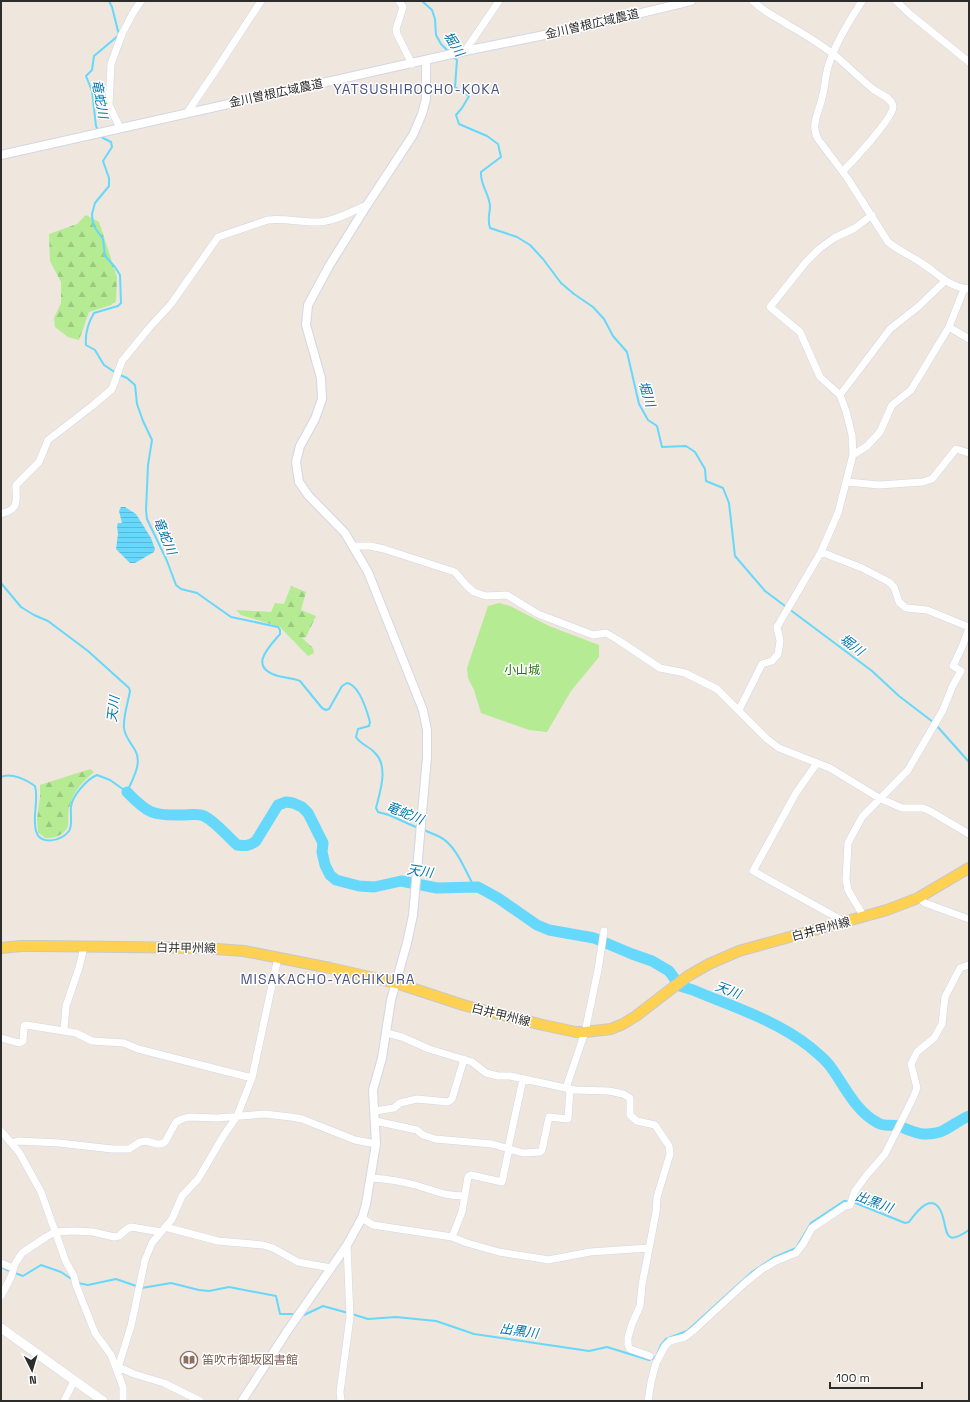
<svg xmlns="http://www.w3.org/2000/svg" width="970" height="1402" font-family="'Space Grotesk','Noto Sans JP',sans-serif">
<style>
.forest{fill:url(#forest-firs)}
.park{fill:#b4eb93}
.water{fill:url(#water-rules)}
.lines{fill:none;stroke-linecap:round;stroke-linejoin:round}
.stream{stroke:#65d8fc;stroke-width:2}
.river{stroke:#65d8fc;stroke-width:11}
.minor-casing{stroke:#d2d6e6;stroke-width:8}
.tertiary-casing{stroke:#d2d6e6;stroke-width:10}
.secondary-casing{stroke:#d2d6e6;stroke-width:10}
.primary-casing{stroke:#c8c8c8;stroke-width:12}
.minor{stroke:#fff;stroke-width:7}
.tertiary{stroke:#fff;stroke-width:8}
.secondary{stroke:#fff;stroke-width:9}
.primary{stroke:#ffd152;stroke-width:10}
.labels{text-anchor:middle;dominant-baseline:central;stroke-width:3;stroke-linejoin:round;paint-order:stroke}
.street-label{font-size:12px;fill:#2c2c2c;stroke:#fff}
.park-label{font-size:12px;fill:#297212;stroke:#fff}
.education-label{font-size:12px;fill:#785e54;stroke:#fff;text-anchor:start}
.water-label{font-size:13px;font-style:italic;fill:#0076ac;stroke:#fff}
.quarter-label{font-size:14px;letter-spacing:1px;fill:#475382;stroke:#fff}
</style>
<defs>
<pattern id="forest-firs" width="22" height="20" patternUnits="userSpaceOnUse"><rect width="22" height="20" fill="#b4eb93"/><path d="M5 1l3.5 6h-7zM16 11l3.5 6h-7z" fill="#9bca7f"/></pattern>
<pattern id="water-rules" width="6" height="5" patternUnits="userSpaceOnUse"><rect width="6" height="5" fill="#65d8fc"/><path d="M0 2.5h6" fill="none" stroke="#58bad8"/></pattern>
</defs>
<rect width="100%" height="100%" fill="#efe6dd"/>
<path class="forest" d="M86,215l13,7 18,55 -1,24 -5,4 -22,7 -10,28 -11,-3 -13,-10 -1,-9 7,-15v-21l-11,-21 -1,-27 28,-10z
M291,586l15,6 -5,18 15,6 -10,21 -4,1 11,10 1,5 -6,3 -28,-29 -39,-12 -5,-5 35,2 4,-9 9,1z
M90,769l4,3c-11,9 -20,19 -24,33 -5,12 4,22 -10,30 -6,3 -9,3 -15,3l-7,-6 -1,-13 3,-22v-12z"/>
<path class="park" d="M499,603l11,3 39,20 50,19v12l-28,34 -24,41 -18,-2 -48,-17 -7,-23 -6,-12 -1,-10 21,-62z"/>
<path class="water" d="M121,507h4l11,7 15,24 4,11 -1,3 -19,11h-5l-14,-14 2,-15 -1,-8 1,-3h4l-3,-12z"/>
<g class="lines">
<path class="stream" d="M422,1l10,9 3,9 1,16 5,9 8,8
M453,57l4,3 -2,27 14,9 -7,12 -6,7 3,9 28,12 11,8 3,13 -20,15c-1,13 8,21 9,34 0,9 -3,11 0,22l27,9 13,8 13,14 18,24 13,11 19,13 11,12 9,17 14,16 12,52 9,16 9,6 5,21 24,-1 9,6 10,17 1,12 17,7 6,15 6,53 30,35 107,80 27,25 34,26
M98,130l-2,-4 -4,-35 -6,-15 6,-6 2,-14 25,-21 -7,-28 -3,-6
M101,136l2,2 8,4 1,5 -9,14 6,17v8l-14,17 -3,11 1,11 10,14 2,17 10,11 5,8 1,28 -3,3 -24,7c-6,10 -9,21 -8,32l9,5 9,15 12,8
M120,375l7,3 8,7 2,19 6,17 9,19 -4,25 -2,45 1,9 20,42 9,24 5,4 16,4 34,24 47,10 2,3v4c-12,14 -32,33 -2,42 8,2 15,2 22,5l22,27 4,2 3,-1 13,-23 5,-3c12,2 20,28 23,39l-1,4 -11,3 -2,8c5,8 13,9 19,16 14,13 5,39 1,55l2,4 11,3 29,13
M1,583l20,24 13,8 14,6 40,30 41,37 1,3c-2,12 -7,25 -6,37 1,9 7,15 11,22 8,13 -3,30 -8,42l-17,-12 -13,-5c-10,4 -25,21 -26,32 -1,8 2,18 -2,24 -7,10 -29,15 -33,0 -4,-15 3,-30 -1,-45 -8,-6 -24,-14 -34,-9
M936,725l33,37
M422,829c6,3 12,5 18,8 17,9 25,34 35,51
M853,1202l52,21 4,-1c8,-11 24,-32 33,-8 6,17 1,34 27,16
M1,1267l10,5
M15,1273l8,3 18,-11 20,7 12,8
M78,1283l10,2 28,-6 26,9 29,-5 28,7 10,1 20,-4 47,9 4,18h17
M301,1314l3,1 19,-9 25,7
M352,1314l16,5 28,-2 40,4 38,13 115,17 18,-4 42,13 7,-3 5,-12 5,-6 21,-8 65,-59 21,-14 23,-10 15,-25 33,-22h5"/>
<path class="river" d="M127,792c20,21 26,24 55,23 7,0 16,-2 22,1 12,6 23,20 33,29 8,1 13,1 19,-4l22,-36 8,-3 7,1 9,4 6,6 15,30 -1,9 3,13 5,10 6,5 23,6 15,1 27,-6 36,7 41,-1 20,11 39,27 12,5 45,8 38,16 20,7 17,10 11,15 13,4c40,17 83,30 117,57 7,6 15,12 20,19 15,20 25,45 48,57 7,4 14,1 21,3 15,6 23,11 41,6 10,-4 19,-12 29,-16"/>
<defs>
<path id="minor" d="M399,1l4,6 -7,22 1,5 15,30
M753,1c12,12 22,15 35,24 15,8 30,18 44,28 14,11 27,25 41,36 6,5 20,9 20,18 0,11 -41,55 -50,64
M862,1c-11,17 -29,47 -34,66 -3,10 -3,21 -6,31 -3,14 -12,27 -4,41l30,40 40,63c10,8 21,13 32,20 18,11 26,24 49,27
M896,1l15,14 58,47
M465,51l34,-50
M187,113l31,-46 43,-66
M120,128l-11,-23 2,-41 11,-30 11,-21 8,-12
M949,327l20,12
M840,395l50,-66 29,-23 26,-25
M853,455l14,-9 13,-14 12,-27 19,-15 38,-63 15,-38
M847,482l32,3 44,-3 9,-3 24,-30 13,4
M1,514c19,-6 15,-11 15,-29l23,-23 9,-22 44,-34 20,-17 10,-28 27,-33 22,-24 47,-67 50,-17c17,-2 35,3 52,2 16,-1 32,-11 47,-17
M353,546h17l14,3 71,23 12,14 7,6 12,4 21,-1 31,19 55,21 13,-2 12,7 42,28 25,5 32,16 50,50 12,9 51,20 49,30 23,10h21l7,3 39,23
M821,552l41,16 27,14 5,5 5,15 7,6 21,2 42,17
M739,710l23,-46 10,-3 6,-7 2,-13 -3,-14 44,-75 17,-39 15,-58 -1,-20 -6,-24 -6,-16 -20,-18 -20,-45 -30,-25 36,-45 13,-13 15,-11 21,-10 17,-13
M817,763l-21,30 -43,78 92,51
M918,898l7,5 44,16
M864,917l-16,-27 -2,-10 2,-37 14,-26 46,-47 35,-60 10,-25 8,-14 -8,-5 9,-19 7,-19
M64,1030l2,-24 13,-38 5,-21
M386,1033l16,4 27,12 43,13 14,11 12,3h12l65,14 34,1 14,3 7,4v17l7,6 18,4 14,21 1,8 -13,43 -1,15 -14,73 -2,21 -8,18 -4,14v7l2,4 20,7
M1,1038l18,5 4,-2 1,-15 2,-1 50,8 16,8 32,2 14,6 114,29
M566,1088l19,-56 13,-62 6,-39
M375,1111l19,-3 6,-5 17,-4 31,3 4,-3 12,-40
M375,1121l42,9 6,5 12,4 57,5 31,9 17,-1 2,-2 7,-33 19,2 2,-30
M1,1131l18,21 22,40 25,70 8,14 2,9 19,48 16,22 12,32v14
M12,1143l6,-2 41,2 53,6h17l11,-7 6,-1 11,3h4l4,-2 11,-20 6,-3 7,-2 28,1 47,-4 27,3 11,2 53,21 21,4
M508,1148l15,-69
M371,1178c15,1 30,3 44,7 19,5 28,11 49,11
M362,1218l11,7 79,12 15,6 32,9 44,7 5,1 42,-8 59,-4
M165,1227l53,14 45,4 10,3 25,14 33,6
M452,1237l10,-25 6,-35 3,-2 31,7 7,-33
M1,1263l12,5
M1,1296l10,-19 4,-13 7,-11 24,-16 9,-5 18,-1 20,1 21,5 5,-1 8,-7 4,-2 30,5
M117,1371l14,-45 14,-66 7,-17 20,-24 10,-23 16,-17 26,-44 13,-19 15,-38 26,-121
M117,1371l6,-2 11,5 30,9 36,18
M64,1401l10,-20
M341,1401l-1,-9 10,-75 -3,-72
M648,1401l3,-19 5,-19 9,-17 5,-5 15,-4 9,-7 52,-48 15,-12 15,-9 20,-8 7,-9 9,-16 33,-22 5,-1 5,-14 11,-15 19,-22 28,-56 4,-10 -6,-24 6,-12 17,-14 8,-14 3,-27 15,-29 9,-3"/>
<path id="tertiary" d="M1,155l464,-104 114,-23 112,-27
M242,1401l46,-71 59,-85 15,-27 4,-14 10,-60 -3,-54 9,-32 9,-58 16,-57 6,-28 14,-158v-27l-4,-20 -55,-138 -23,-39 -37,-38 -9,-13 -3,-20 4,-16 15,-27 7,-20 -1,-21 -15,-53 2,-20 21,-39 38,-61 46,-70 9,-21 4,-15v-39"/>
<path id="secondary" d="M1,1328l102,73"/>
<path id="primary" d="M1,948l20,-2h19l163,2 41,3 86,17 66,15 67,22 80,20 33,7h9l26,-3 12,-5 13,-8 52,-40 21,-12 30,-13 148,-41 31,-12 51,-30"/>
</defs>
<use href="#minor" class="minor-casing"/>
<use href="#tertiary" class="tertiary-casing"/>
<use href="#secondary" class="secondary-casing"/>
<use href="#primary" class="primary-casing"/>
<use href="#minor" class="minor"/>
<use href="#tertiary" class="tertiary"/>
<use href="#secondary" class="secondary"/>
<use href="#primary" class="primary"/>
</g>
<defs>
<symbol id="library-ring" viewBox="-11 -11 22 22"><circle r="9.5" fill="#fff" stroke="#8d6e63" stroke-width="1.5"/><path d="M-6-4Q-3-5.5-.7-3.5V5Q-3 3-6 4ZM6-4Q3-5.5 .7-3.5V5Q3 3 6 4Z" fill="#8d6e63"/></symbol>
</defs>
<g fill-rule="evenodd">
<use href="#library-ring" x="179" y="1350" width="20" height="20"/>
</g>
<g class="labels">
<g class="street-label">
<text transform="translate(592 24) rotate(-13)">金川曽根広域農道</text>
<text transform="translate(276 93) rotate(-12)">金川曽根広域農道</text>
<text transform="translate(821 929) rotate(-15)">白井甲州線</text>
<text transform="translate(186 948) rotate(1)">白井甲州線</text>
<text transform="translate(501 1015) rotate(14)">白井甲州線</text>
</g>
<g class="park-label">
<text x="522" y="670">小山城</text>
</g>
<g class="education-label">
<text x="202" y="1360">笛吹市御坂図書館</text>
</g>
<g class="water-label">
<text transform="translate(454 44) rotate(58)">堀川</text>
<text transform="translate(100 99) rotate(80)">竜蛇川</text>
<text transform="translate(647 394) rotate(72)">堀川</text>
<text transform="translate(165 536) rotate(68)">竜蛇川</text>
<text transform="translate(852 645) rotate(37)">堀川</text>
<text transform="translate(113 709) rotate(-83)">天川</text>
<text transform="translate(405 813) rotate(22)">竜蛇川</text>
<text transform="translate(420 871) rotate(9)">天川</text>
<text transform="translate(728 990) rotate(21)">天川</text>
<text transform="translate(874 1202) rotate(20)">出黒川</text>
<text transform="translate(519 1331) rotate(8)">出黒川</text>
</g>
<g class="quarter-label">
<text x="417" y="89">YATSUSHIROCHO-KOKA</text>
<text x="328" y="979">MISAKACHO-YACHIKURA</text>
</g>
</g>
<rect width="970" height="1402" fill="none" stroke="#2c2c2c" stroke-width="4"/>
<g transform="translate(32 1370) rotate(175)" stroke="#ffffff" stroke-width="3" paint-order="stroke">
<path d="M0-3L7 15L0 10L-7 15Z" fill="#2c2c2c"/>
<text y="-6" font-size="11" font-weight="bold" text-anchor="middle" fill="#2c2c2c">N</text>
</g>
<path d="M830 1382v6h92v-6" fill="none" stroke="#2c2c2c" stroke-width="2"/>
<text x="836" y="1382" font-size="12" fill="#2c2c2c" stroke="#ffffff" stroke-width="3" paint-order="stroke">100 m</text>
</svg>
